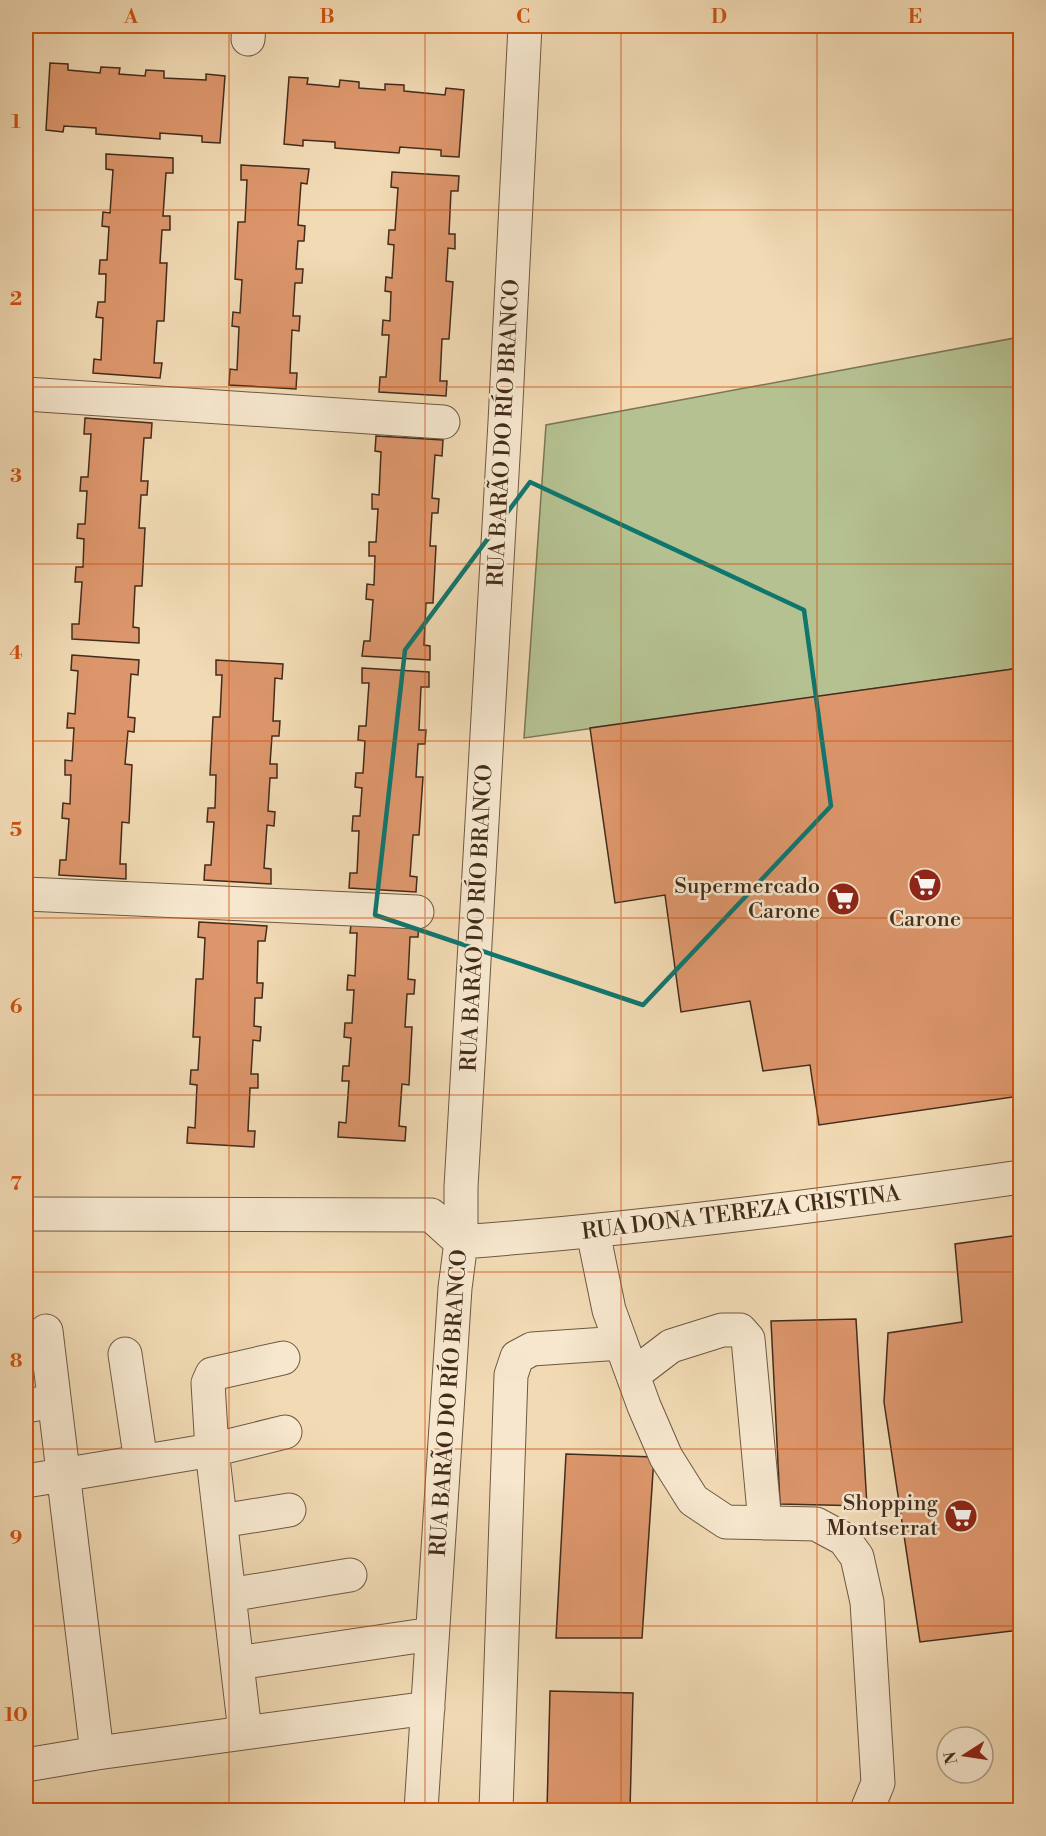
<svg xmlns="http://www.w3.org/2000/svg" width="1046" height="1836" font-family="'Libre Bodoni',serif">
<style>
.green{fill:#b5c191;stroke:#7c7656;stroke-width:1.5}
.building{fill:#dd966c;stroke:#432c1c;stroke-width:1.5}
.lines{fill:none;stroke-linecap:round;stroke-linejoin:round}
.minor-casing{stroke:#6e5842;stroke-width:35}
.minor{stroke:#f6e7ce;stroke-width:33}
.marked{fill:none;stroke:#0f766e;stroke-width:4.5;stroke-linejoin:round}
.grid{fill:none;stroke:#cf520e;stroke-width:1.5;stroke-opacity:0.55}
.labels{text-anchor:middle;dominant-baseline:central;stroke-width:5;stroke-linejoin:round;paint-order:stroke}
.street-label{font-size:22px;fill:#432c1c;stroke:#f6e7ce}
.poi-label{font-size:22px;fill:#432c1c;stroke:#f6e7ce;text-anchor:end}
.neatline{fill:none;stroke:#cf520e;stroke-width:2}
.grid-label{font-size:20px;text-anchor:middle;font-weight:bold;fill:#cf520e}
</style>
<rect width="100%" height="100%" fill="#f1dab4"/>
<filter id="stains"><feTurbulence type="fractalNoise" baseFrequency=".00333" numOctaves="4"/><feColorMatrix values="0 0 0 0 .2 0 0 0 0 .09 0 0 0 0 .02 0 0 0 .5 -.17"/></filter>
<radialGradient id="worn" r=".72"><stop offset=".6" stop-color="#630" stop-opacity="0"/><stop offset="1" stop-color="#630" stop-opacity=".3"/></radialGradient>
<path class="green" d="M1020,337v331l-496,70 22,-313z"/>
<path class="building" d="M50,63l18,1v6l32,3 1,-6 19,1 -1,6 26,2 1,-6 18,1v7l42,2v-6l19,2 -5,67 -18,-1v-6l-42,-3v6l-64,-5v-6l-32,-2 -1,6 -17,-2z
M289,77l19,1 -1,6 32,3 1,-7 19,2v6l26,2v-6l19,1v6l41,4 1,-7 18,2 -5,67 -18,-1v-6l-41,-3 -1,6 -64,-5v-6l-32,-2v6l-19,-2z
M106,154l67,4v15h-7l-3,43h7v14h-8l-2,33h7l-3,58h-7l-3,42h8l-2,15 -67,-5 1,-14 7,1 2,-42 -7,-1 2,-15h7l1,-28h-7l1,-14h7l2,-33 -7,-1 1,-14 7,1 3,-43 -7,-1z
M241,165l68,4 -2,15 -6,-1 -3,42 7,1 -1,15h-6l-2,28h7l-1,14h-7l-2,33h7l-1,15 -7,-1 -2,43h7l-1,16 -67,-4 1,-16 7,1 2,-43 -7,-1 1,-14 7,1 2,-33 -7,-1 3,-57h7l2,-42h-6z
M392,172l67,4 -1,15h-7l-2,43h6v15l-7,-1 -2,33 7,1 -4,57h-7l-2,42h7l-1,15 -67,-4 1,-15h6l3,-42h-7l1,-15 7,1 1,-29 -6,-1 1,-14 6,1 2,-33 -6,-1 1,-14h6l3,-42 -7,-1z
M85,418l67,5 -1,15h-7l-3,43h7l-1,14h-6l-2,33h6l-3,58h-7l-2,41 6,1v15l-67,-4v-15h7l3,-42h-7l1,-15h7l1,-28 -7,-1 1,-14h7l2,-33h-7l1,-14h7l3,-43h-7z
M376,436l67,4 -1,16 -7,-1 -3,43 7,1 -1,14h-6l-2,33h6l-3,57h-7l-2,42 6,1v14l-68,-4 2,-15h6l3,-41 -7,-1 1,-15 7,1 1,-29h-6v-14h7l2,-33h-6v-15l7,1 2,-43 -6,-1z
M72,655l67,5 -1,15 -7,-1 -3,43 7,1 -1,14 -6,-1 -3,33 7,1 -3,58 -7,-1 -2,42h6v15l-67,-4 1,-15h6l3,-41 -7,-1 1,-15 7,1 1,-29h-6v-15l7,1 2,-33h-7l1,-15 7,1 3,-43 -7,-1z
M216,660l67,4 -1,15 -7,-1 -2,43h7l-1,15h-7l-2,28h7v14h-7l-2,33 7,1 -1,14 -7,-1 -3,43 7,1v15l-67,-4 1,-15h6l3,-43h-7l1,-14h7l1,-33h-6l3,-58h7l2,-42h-6z
M362,668l67,4v15h-8l-2,43h7l-1,14h-7l-2,33h7l-4,58h-6l-3,41 7,1 -1,15 -67,-4 1,-15h7l2,-42h-7l1,-15h7l2,-28 -7,-1 1,-14h7l2,-32 -7,-1 1,-14h7l3,-43h-7z
M1020,668v428l-201,29 -9,-60 -47,6 -13,-70 -69,11 -16,-117 -50,8 -25,-175z
M352,917l67,4 -1,16h-8l-2,42 7,1 -1,14h-7l-2,33h7l-3,58 -7,-1 -3,42 7,1 -1,14 -67,-4 1,-15 7,1 3,-42h-7l1,-15h6l2,-28 -7,-1 1,-14h7l2,-33h-7l1,-15 7,1 2,-43h-7z
M199,922l68,4 -2,15h-7l-1,42h6l-1,15h-7l-1,28 7,1 -1,14 -7,-1 -2,34h7v14h-8l-2,43h7l-1,16 -67,-4 1,-16 7,1 2,-43 -7,-1 1,-14h7l2,-33h-7l3,-58h7l2,-41 -7,-1z
M1020,1235v395l-100,12 -36,-240 4,-69 74,-11 -7,-78z
M856,1319l11,187 -87,-2 -9,-183z
M566,1454l88,3 -12,181h-86z
M550,1691l83,2 -3,117h-83z"/>
<g class="lines">
<defs>
<path id="minor" d="M248,39l1,-13
M26,394l417,28
M26,894l391,18
M26,1214l405,1 30,27c188,-14 373,-38 559,-65
M593,1232l16,78 35,96 22,51 27,43 33,22 90,2 28,15 13,18 10,45 11,181 -11,27
M46,1331l51,422 331,-45
M125,1354l16,108
M633,1375l38,-29 51,-16h18l8,9 17,184
M26,1406l28,-5
M26,1481l186,-31 -4,-67 4,-9 71,-16
M221,1521l68,-11
M229,1595l121,-20
M237,1663l195,-29
M245,1732l-33,-282 73,-18
M26,1765l71,-12
M421,1810l34,-522 6,-46v-55l44,-765 20,-396
M496,1810l15,-435 6,-18 15,-8 89,-6"/>
</defs>
<use href="#minor" class="minor-casing"/>
<use href="#minor" class="minor"/>
</g>
<path class="marked" d="M530,482l274,128 27,196 -188,199 -268,-90 30,-265z"/>
<path class="grid" d="M229,26v1784M425,26v1784M621,26v1784M817,26v1784M26,210h994M26,387h994M26,564h994M26,741h994M26,918h994M26,1095h994M26,1272h994M26,1449h994M26,1626h994"/>
<defs>
<symbol id="supermarket-disc" viewBox="-11 -11 22 22"><circle r="9.5" fill="#8f2418" stroke="#f6e7ce"/><path d="M-6-5.5h2.5l.6 2H6L4.5 2H-2.5L-4.4-4H-6ZM-1.5 3.2a1.3 1.3 0 1 0 .1 0ZM3 3.2a1.3 1.3 0 1 0 .1 0Z" fill="#fff"/></symbol>
</defs>
<g fill-rule="evenodd">
<use href="#supermarket-disc" x="906" y="866" width="38" height="38"/>
<use href="#supermarket-disc" x="824" y="880" width="38" height="38"/>
<use href="#supermarket-disc" x="942" y="1497" width="38" height="38"/>
</g>
<g class="labels">
<g class="street-label">
<text transform="translate(504 433) rotate(-87)">RUA BARÃO DO RÍO BRANCO</text>
<text transform="translate(477 918) rotate(-87)">RUA BARÃO DO RÍO BRANCO</text>
<text transform="translate(741 1213) rotate(-7)">RUA DONA TEREZA CRISTINA</text>
<text transform="translate(449 1403) rotate(-86)">RUA BARÃO DO RÍO BRANCO</text>
</g>
<g class="poi-label">
<text x="820" y="886">Supermercado<tspan x="820" dy="25">Carone</tspan></text>
<text x="925" y="919" text-anchor="middle">Carone</text>
<text x="938" y="1503">Shopping<tspan x="938" dy="25">Montserrat</tspan></text>
</g>
</g>
<rect width="1046" height="1836" fill="none" stroke="#f1dab4" stroke-width="66"/>
<g transform="translate(965 1755) rotate(258)"><circle r="28" fill="#f6e7ce" stroke="#ae9c87" stroke-width="1.5"/>
<path d="M0-4.5L10 22L0 15L-10 22Z" fill="#8f2418"/>
<text y="-9" font-size="16" font-weight="bold" text-anchor="middle" fill="#432c1c">N</text>
</g>
<rect x="33" y="33" width="980" height="1770" class="neatline"/>
<g class="grid-label">
<text x="131" y="23">A</text>
<text x="327" y="23">B</text>
<text x="523" y="23">C</text>
<text x="719" y="23">D</text>
<text x="915" y="23">E</text>
<text x="16" y="128">1</text>
<text x="16" y="305">2</text>
<text x="16" y="482">3</text>
<text x="16" y="659">4</text>
<text x="16" y="836">5</text>
<text x="16" y="1013">6</text>
<text x="16" y="1190">7</text>
<text x="16" y="1367">8</text>
<text x="16" y="1544">9</text>
<text x="16" y="1721">10</text>
</g>
<rect width="100%" height="100%" filter="url(#stains)"/>
<rect width="100%" height="100%" fill="url(#worn)"/>
</svg>
